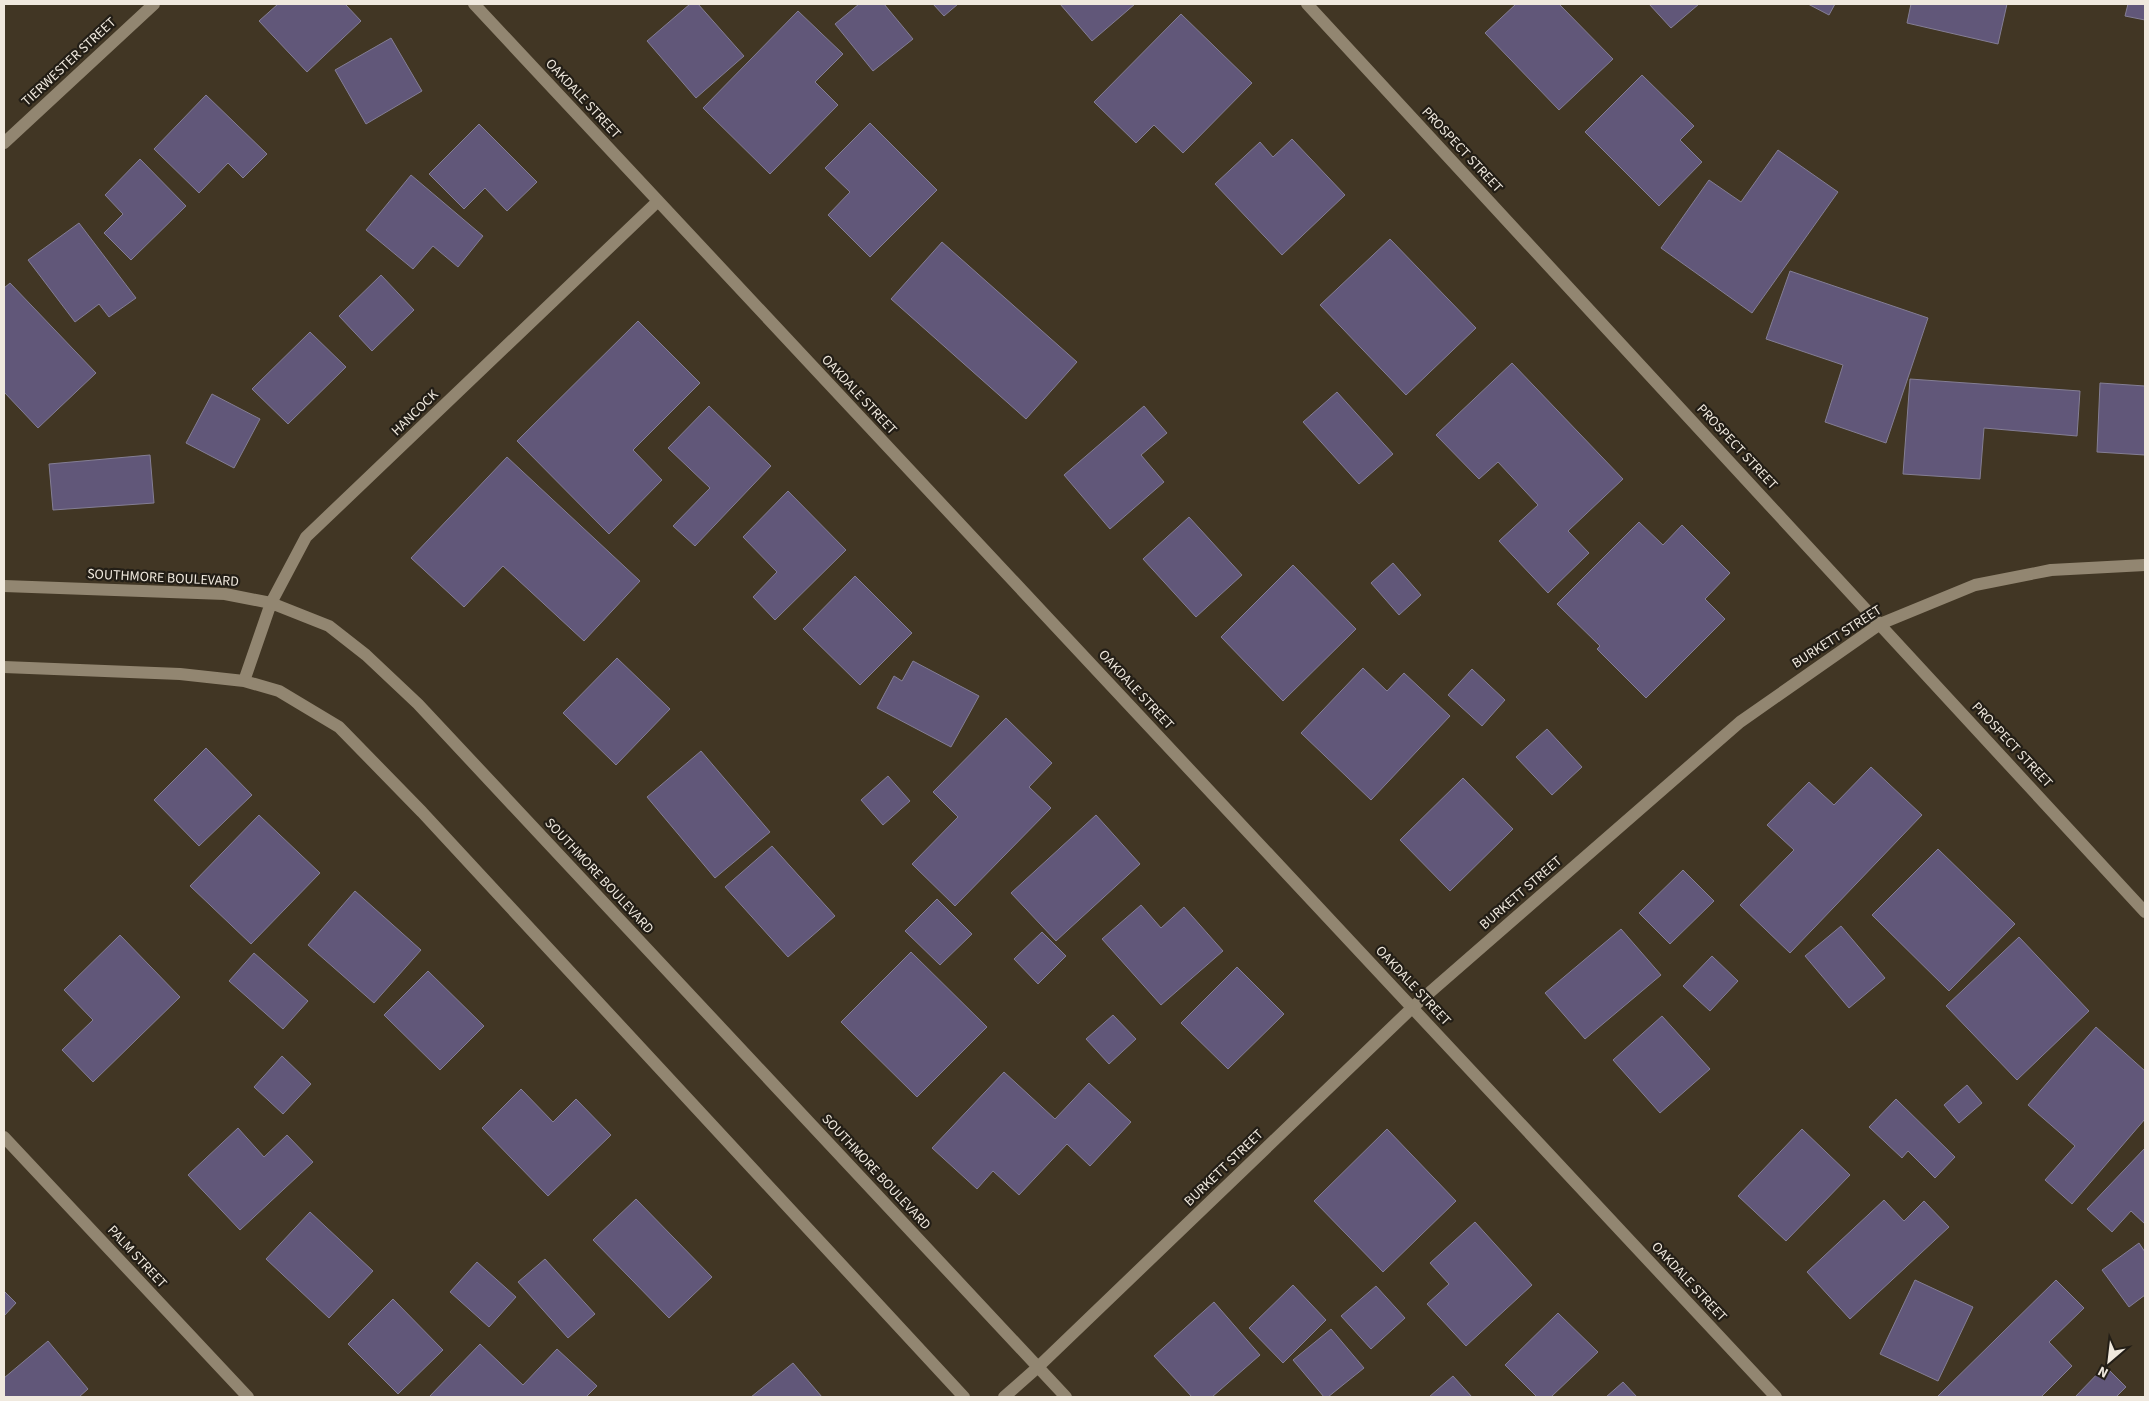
<svg xmlns="http://www.w3.org/2000/svg" width="2149" height="1401" font-family="'Source Sans 3',sans-serif">
<style>
.building{fill:#615779;stroke:#847e94}
.lines{fill:none;stroke-linecap:round;stroke-linejoin:round}
.minor{stroke:#928671;stroke-width:12}
.labels{text-anchor:middle;dominant-baseline:central;stroke-width:4.5;stroke-linejoin:round;paint-order:stroke}
.street-label{font-size:14px;fill:#f0e9de;stroke:#231e16}
</style>
<rect width="100%" height="100%" fill="#413624"/>
<path class="building" d="M278,4h67l16,17 -54,51 -48,-51z
M690,4h8l46,52 -48,42 -49,-57z
M859,4h25l29,35 -40,32 -38,-47z
M933,4h25l-14,12z
M1060,4h75l-43,37z
M1516,4h43l54,55 -54,51 -74,-77z
M1649,4h50l-28,24z
M1808,4h27l-6,11z
M1911,4h96l-9,40 -91,-21z
M2128,4h17v16l-20,-4z
M798,11l45,43 -28,28 23,23 -68,69 -67,-66z
M1181,14l71,69 -69,70 -29,-28 -18,18 -42,-41z
M391,38l31,53 -56,33 -31,-54z
M1642,75l52,51 -14,14 22,22 -43,44 -74,-74z
M206,95l61,59 -24,24 -15,-15 -29,30 -45,-44z
M870,123l67,67 -67,67 -42,-42 22,-23 -25,-24z
M479,124l58,58 -30,29 -22,-23 -21,21 -35,-35z
M1292,139l53,56 -63,60 -67,-71 45,-42 13,15z
M1778,150l60,42 -86,121 -91,-65 48,-68 32,22z
M140,159l46,47 -55,54 -27,-27 19,-19 -18,-19z
M411,175l72,61 -25,31 -25,-21 -20,23 -47,-39z
M79,223l57,75 -27,19 -10,-13 -24,18 -47,-62z
M1390,239l86,89 -70,67 -86,-90z
M942,242l135,120 -51,57 -135,-120z
M1790,271l138,47 -42,125 -61,-21 18,-57 -77,-26z
M381,275l33,35 -42,41 -33,-35z
M10,283l86,90 -58,55 -34,-36v-104z
M638,321l62,62 -67,67 29,30 -53,54 -92,-93z
M310,332l36,35 -58,57 -36,-35z
M1512,363l111,116 -55,52 21,22 -41,40 -49,-52 39,-36 -40,-43 -19,17 -43,-44z
M1910,379l170,12 -3,45 -93,-8 -4,51 -77,-5z
M2100,383l45,3v69l-48,-3z
M1337,392l56,62 -34,30 -56,-62z
M212,394l48,25 -26,49 -48,-25z
M709,406l62,60 -76,80 -22,-20 37,-38 -42,-40z
M1144,406l23,27 -26,22 23,27 -54,47 -46,-54z
M150,455l4,48 -101,7 -4,-46z
M507,457l133,124 -56,60 -81,-75 -39,41 -53,-49z
M788,491l58,59 -71,70 -22,-23 24,-25 -34,-35z
M1189,517l53,58 -46,42 -53,-58z
M1639,522l24,23 19,-20 48,48 -25,26 20,20 -79,79 -49,-49 3,-3 -43,-42z
M1393,563l28,32 -22,20 -28,-32z
M1293,565l63,64 -73,72 -62,-64z
M855,576l57,57 -52,52 -57,-56z
M617,658l53,51 -54,56 -53,-52z
M913,661l66,35 -28,51 -74,-39 17,-32 8,5z
M1363,668l24,23 17,-18 46,43 -79,84 -70,-67z
M1472,669l33,31 -23,26 -34,-31z
M1006,718l46,45 -23,24 22,21 -96,98 -43,-42 46,-47 -25,-25z
M1547,729l35,38 -30,28 -36,-38z
M206,748l46,47 -53,51 -45,-46z
M701,751l69,81 -55,46 -68,-81z
M1871,767l51,48 -132,138 -50,-48 54,-55 -27,-25 42,-43 25,23z
M888,776l22,25 -27,24 -22,-25z
M1463,778l50,51 -63,62 -50,-51z
M259,815l61,58 -69,71 -61,-58z
M1096,815l44,49 -84,77 -45,-48z
M772,846l63,70 -47,41 -63,-70z
M1938,849l77,75 -66,67 -77,-76z
M1683,870l31,31 -44,43 -31,-31z
M355,891l66,59 -47,53 -66,-58z
M937,899l35,35 -32,31 -35,-34z
M1141,905l20,23 23,-21 39,44 -62,54 -59,-66z
M1841,926l44,52 -36,30 -44,-52z
M1621,929l40,46 -76,64 -40,-46z
M1042,932l24,24 -28,28 -24,-25z
M120,935l60,62 -87,85 -31,-32 31,-30 -29,-30z
M2019,937l70,74 -72,69 -71,-74z
M911,952l76,75 -70,70 -76,-75z
M254,953l54,48 -25,28 -54,-48z
M1712,956l26,25 -28,30 -27,-25z
M1237,967l47,47 -56,55 -47,-46z
M428,971l56,55 -44,44 -56,-55z
M1113,1015l23,24 -27,25 -23,-25z
M1662,1016l48,53 -50,44 -47,-53z
M2096,1027l49,44v48l-73,85 -27,-24 30,-34 -47,-41z
M282,1056l29,28 -28,30 -29,-27z
M1004,1072l51,47 34,-36 42,39 -41,44 -23,-22 -48,51 -26,-24 -16,18 -45,-41z
M1967,1085l15,18 -23,20 -15,-18z
M521,1089l32,33 23,-23 35,36 -63,61 -66,-68z
M1896,1099l59,58 -20,21 -27,-27 -6,7 -33,-31z
M238,1128l26,29 23,-22 26,27 -73,68 -52,-55z
M1387,1129l69,72 -73,71 -69,-71z
M1802,1129l48,46 -64,66 -48,-45z
M2145,1148v76l-14,-13 -19,21 -25,-23z
M636,1199l76,78 -43,41 -76,-78z
M1884,1200l20,21 20,-20 25,26 -99,92 -43,-47z
M310,1212l63,59 -44,47 -63,-59z
M1475,1222l57,63 -66,61 -39,-42 22,-20 -19,-21z
M2139,1243l6,9v43l-16,12 -27,-37z
M545,1259l50,55 -27,24 -50,-56z
M477,1262l39,35 -27,30 -39,-35z
M1915,1280l58,27 -35,74 -58,-27z
M2056,1280l28,28 -35,34 23,24 -31,31h-104z
M1293,1285l33,35 -43,43 -34,-35z
M1376,1286l29,32 -34,31 -30,-33z
M4,1291l12,12 -12,13z
M393,1299l50,51 -45,44 -50,-50z
M1214,1302l46,53 -48,42h-20l-38,-41z
M1558,1313l40,39 -47,45h-14l-32,-32z
M1331,1329l33,39 -36,29h-4l-31,-37z
M48,1341l40,48 -9,8h-75v-19z
M480,1344l43,41 34,-36 40,37 -11,11h-157z
M793,1363l29,34h-71z
M2105,1366l21,21 -10,10h-41z
M1453,1376l19,21h-43z
M1623,1382l14,15h-31z"/>
<g class="lines">
<path class="minor" d="M474,4l1302,1393
M1307,4l838,908
M4,143l150,-139
M4,586l221,8 46,9 58,23 37,29 52,49 648,693
M4,667l176,7 64,7 35,10 60,36 83,85 542,585
M244,681l27,-78 35,-66 351,-335
M4,1137l244,260
M1004,1397l34,-30 375,-360 327,-285 140,-98 95,-39 76,-15 94,-5"/>
</g>
<g class="labels">
<g class="street-label">
<text transform="translate(69 62) rotate(-43)">TIERWESTER STREET</text>
<text transform="translate(583 99) rotate(47)">OAKDALE STREET</text>
<text transform="translate(1462 150) rotate(47)">PROSPECT STREET</text>
<text transform="translate(859 395) rotate(47)">OAKDALE STREET</text>
<text transform="translate(415 413) rotate(-44)">HANCOCK</text>
<text transform="translate(1737 447) rotate(47)">PROSPECT STREET</text>
<text transform="translate(163 578) rotate(3)">SOUTHMORE BOULEVARD</text>
<text transform="translate(1837 637) rotate(-33)">BURKETT STREET</text>
<text transform="translate(1136 690) rotate(47)">OAKDALE STREET</text>
<text transform="translate(2012 745) rotate(47)">PROSPECT STREET</text>
<text transform="translate(599 876) rotate(47)">SOUTHMORE BOULEVARD</text>
<text transform="translate(1521 893) rotate(-41)">BURKETT STREET</text>
<text transform="translate(1413 986) rotate(47)">OAKDALE STREET</text>
<text transform="translate(1224 1168) rotate(-44)">BURKETT STREET</text>
<text transform="translate(876 1172) rotate(47)">SOUTHMORE BOULEVARD</text>
<text transform="translate(137 1257) rotate(47)">PALM STREET</text>
<text transform="translate(1689 1282) rotate(47)">OAKDALE STREET</text>
</g>
</g>
<rect width="2149" height="1401" fill="none" stroke="#f0e9de" stroke-width="10"/>
<g transform="translate(2109 1361) rotate(208)" stroke="#231e16" stroke-width="4" paint-order="stroke">
<path d="M0-4L9 19L0 12L-9 19Z" fill="#f0e9de"/>
<text y="-8" font-size="14" font-weight="bold" text-anchor="middle" fill="#f0e9de">N</text>
</g>
</svg>
